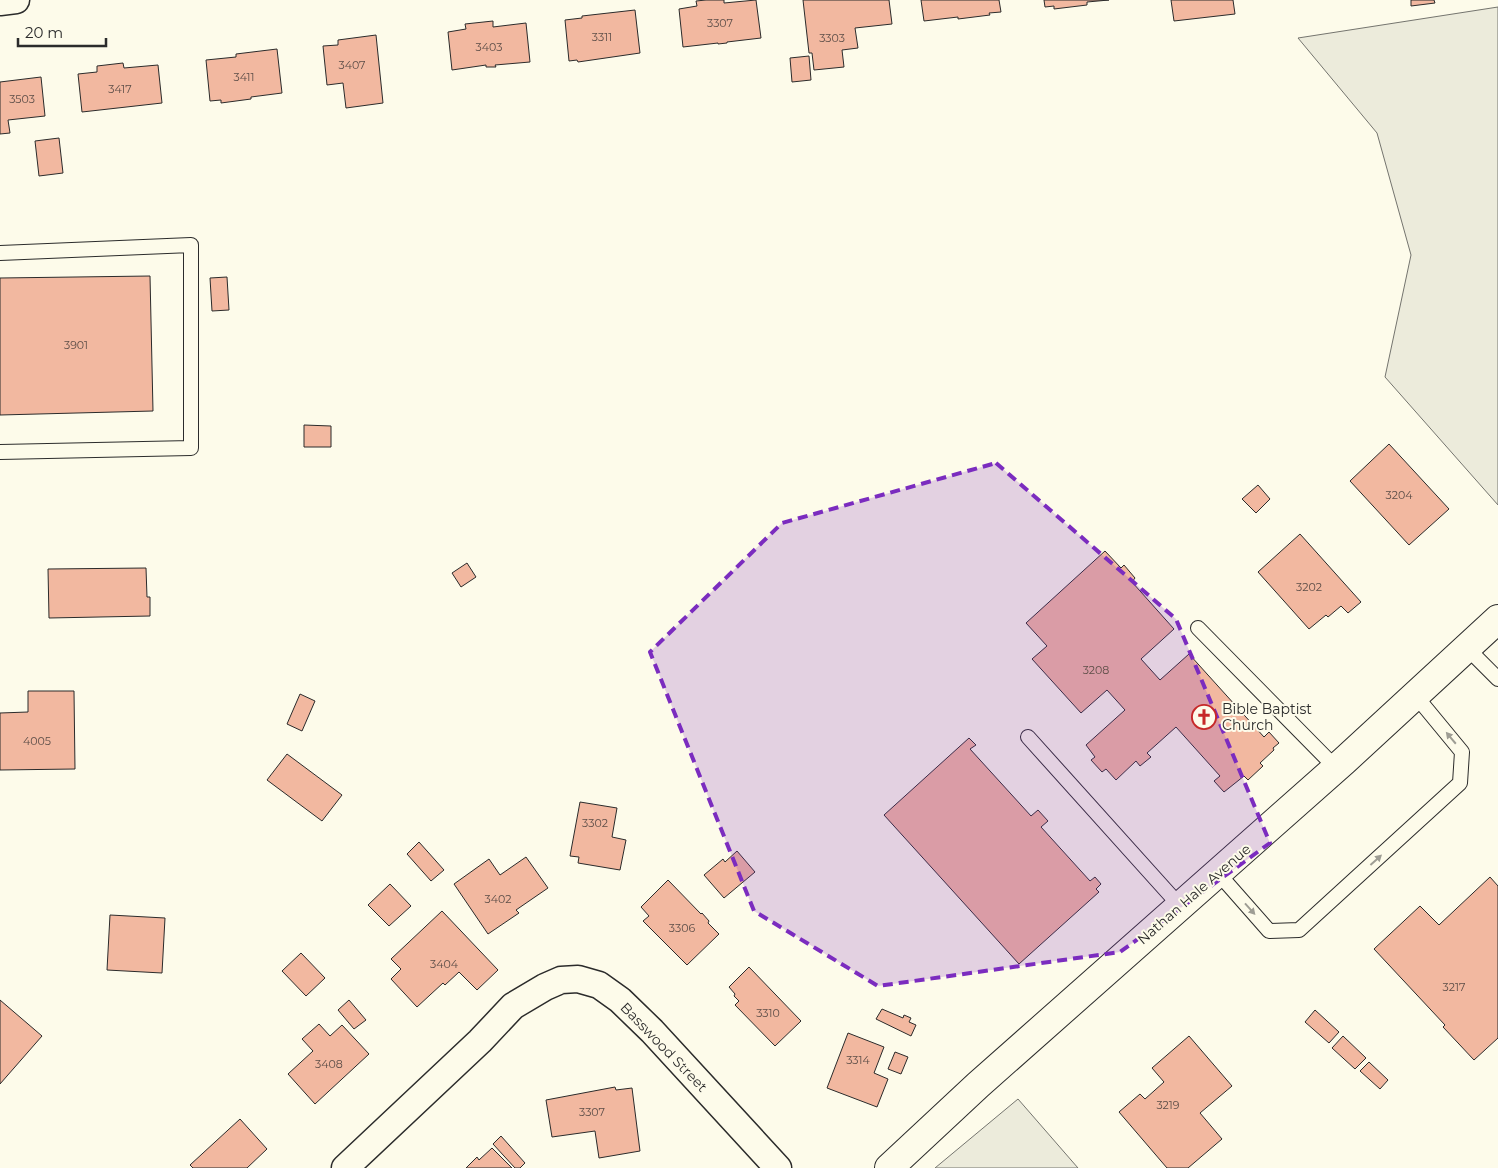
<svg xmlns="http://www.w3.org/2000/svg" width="1498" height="1168" viewBox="0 0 1498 1168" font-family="Montserrat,sans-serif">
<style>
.green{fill:#ecebdb;stroke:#74746e}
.building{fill:#f2b8a0;stroke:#2b2b2b}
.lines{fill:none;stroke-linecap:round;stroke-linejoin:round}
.lane-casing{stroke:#2b2b2b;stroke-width:16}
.street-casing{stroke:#2b2b2b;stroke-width:29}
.secondary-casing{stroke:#2b2b2b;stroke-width:30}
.lane{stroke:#fdfbea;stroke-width:14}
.street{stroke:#fdfbea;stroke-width:26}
.secondary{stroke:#fdfbea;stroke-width:28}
.oneway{fill:#9e9d94}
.marked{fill:#7b2cbf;fill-opacity:0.2;stroke:#7b2cbf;stroke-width:4;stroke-dasharray:10 6;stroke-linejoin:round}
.labels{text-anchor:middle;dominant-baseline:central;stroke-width:4;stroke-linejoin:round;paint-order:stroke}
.number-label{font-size:11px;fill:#5d4e48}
.poi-label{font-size:14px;fill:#2b2b2b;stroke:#fdfbea;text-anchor:start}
.street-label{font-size:14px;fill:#2b2b2b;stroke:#fdfbea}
</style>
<rect width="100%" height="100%" fill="#fdfbea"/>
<path class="green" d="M1498 7V505L1385 377 1411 255 1377 133 1298 38Z
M1018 1099 1078 1168H935Z"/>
<path class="building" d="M706 0H724V3L756 0 761 38 727 42V43L718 44V43L683 47 679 9 697 6 696 1Z
M803 0H889L892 24 855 28 858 48 842 50 844 67 814 70 812 53H809Z
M921 0H999L1001 12 989 13 990 15 958 19V17L924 21Z
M1044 0H1109L1087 2V5L1054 9V6L1045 7Z
M1171 0H1233L1235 14 1174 21Z
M1411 0H1434L1435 3 1411 6Z
M635 10 640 53 578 62 577 60 569 61 565 20 582 18V16Z
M493 21V27L526 23 530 62 495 65 496 67H486V65L452 70 448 32 466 29 465 24Z
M376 35 383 103 346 108 343 83 327 85 323 46 338 45V40Z
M277 49 282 93 251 97V99L221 103V100L210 101 206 60 236 57V54Z
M809 56 811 80 792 82 790 58Z
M123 63 124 68 158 65 162 103 82 112 78 74 97 72V66Z
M41 77 45 116 8 120 10 133 0 134V82Z
M59 138 63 173 39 176 35 141Z
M150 276 153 411 0 415V278Z
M227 277 229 310 212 311 210 278Z
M304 425 331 426V447H304Z
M1389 444 1449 509 1409 545 1350 481Z
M1258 485 1270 499 1256 513 1242 499Z
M1300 534 1361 602 1348 613 1341 606 1328 617 1326 615 1309 629 1258 572Z
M1105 551 1121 568 1124 565 1135 578 1132 582 1174 629 1141 659 1160 680 1189 654 1264 737 1269 732 1279 743 1273 748 1274 750 1260 763 1263 766 1248 780 1244 776 1224 792 1214 781 1220 776 1176 727 1147 753 1151 757 1140 766 1136 761 1116 780 1106 769 1102 772 1091 760 1095 757 1086 745 1125 710 1107 690 1081 713 1032 659 1047 646 1026 623Z
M467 563 476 577 461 587 452 573Z
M146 568 147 597H150V616L49 618 48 569Z
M28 691H74L75 769 0 770V713L28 712Z
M300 694 315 701 302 731 287 724Z
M969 738 976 745 970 749 1031 816 1038 810 1048 821 1041 827 1090 881 1095 877 1101 884 1096 889 1099 892 1019 964 884 815Z
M287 754 342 795 322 821 267 780Z
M580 802 617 808 612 837 626 840 620 870 578 863 579 857 570 856Z
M419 842 444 870 431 881 407 854Z
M737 851 755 872 724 898 704 875 723 859 725 862Z
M526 857 548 888 516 910 519 913 488 934 454 884 489 859 500 875Z
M1490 877 1498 886V1038L1474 1060 1443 1027 1445 1025 1374 949 1420 906 1439 925Z
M668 880 701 914 702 913 709 921 708 923 719 934 687 965 643 921 649 916 641 907Z
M390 884 411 906 389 926 368 905Z
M442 911 498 970 477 990 459 972 445 985 443 983 417 1007 391 979 401 969 391 959Z
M110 915 165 918 162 973 107 970Z
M301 953 325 978 306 996 282 971Z
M749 967 801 1021 775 1046 735 1005 739 1001 734 996 735 994 729 987Z
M0 1000 42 1036 0 1084Z
M349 1000 366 1020 354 1029 338 1010Z
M882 1009 903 1018 904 1015 911 1018 909 1022 916 1025 911 1036 876 1019Z
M1315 1010 1339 1032 1329 1043 1305 1022Z
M319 1024 330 1036 342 1025 369 1054 315 1104 288 1074 313 1051 302 1039Z
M848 1033 884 1047 874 1073 888 1079 877 1107 827 1088Z
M1189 1036 1232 1086 1200 1113 1222 1139 1188 1168H1167L1119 1112 1140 1094 1145 1099 1164 1082 1152 1068Z
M1343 1036 1366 1058 1355 1069 1332 1048Z
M895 1052 908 1057 901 1074 888 1069Z
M1369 1062 1388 1080 1380 1089 1360 1071Z
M615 1087 616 1090 632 1088 640 1151 599 1158 595 1131 552 1137 546 1100Z
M240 1119 267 1149 247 1168H193L190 1165Z
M501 1136 525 1163 520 1168H515L493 1144Z
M492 1148 512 1168H466L477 1157 479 1160Z"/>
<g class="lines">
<defs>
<path id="lane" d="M0 253 191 245V448L0 452
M1198 628 1336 768
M1467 648 1498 679
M1028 737 1180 906
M1218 873 1269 931 1299 930 1460 783 1462 752 1415 695"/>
<path id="street" d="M0 2 16 0
M345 1168 480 1041 513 1006 545 987 561 980 578 979 599 985 620 1000 652 1031 778 1168"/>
<path id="secondary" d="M889 1168 978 1085 1344 761 1498 619"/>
</defs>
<use href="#lane" class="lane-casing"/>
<use href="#street" class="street-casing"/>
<use href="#secondary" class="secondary-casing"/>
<use href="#lane" class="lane"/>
<use href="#street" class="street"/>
<use href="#secondary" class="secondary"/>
</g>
<defs><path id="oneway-solid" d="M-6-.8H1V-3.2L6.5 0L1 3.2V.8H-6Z" transform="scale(1.25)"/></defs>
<g class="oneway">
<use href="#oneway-solid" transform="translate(1451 738) rotate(-130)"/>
<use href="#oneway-solid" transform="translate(1376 860) rotate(-42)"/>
<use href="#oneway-solid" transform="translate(1250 909) rotate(48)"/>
</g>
<path class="marked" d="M996 463 1176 619 1270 843 1120 952 878 986 754 911 650 652 782 523Z"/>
<defs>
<symbol id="church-ring" viewBox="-11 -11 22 22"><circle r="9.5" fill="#fdfbea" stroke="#c62828" stroke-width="1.5"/><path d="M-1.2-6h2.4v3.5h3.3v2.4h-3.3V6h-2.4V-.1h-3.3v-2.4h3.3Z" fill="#c62828"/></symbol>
</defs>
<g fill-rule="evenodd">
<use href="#church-ring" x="1190" y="703" width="28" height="28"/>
</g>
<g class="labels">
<g class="number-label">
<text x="720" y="23">3307</text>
<text x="602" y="37">3311</text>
<text x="832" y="38">3303</text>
<text x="489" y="47">3403</text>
<text x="352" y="65">3407</text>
<text x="244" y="77">3411</text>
<text x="120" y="89">3417</text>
<text x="22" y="99">3503</text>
<text x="76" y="345">3901</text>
<text x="1399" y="495">3204</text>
<text x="1309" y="587">3202</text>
<text x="1096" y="670">3208</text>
<text x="37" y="741">4005</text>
<text x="595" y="823">3302</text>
<text x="498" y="899">3402</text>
<text x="682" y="928">3306</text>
<text x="444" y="964">3404</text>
<text x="1454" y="987">3217</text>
<text x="768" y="1013">3310</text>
<text x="858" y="1060">3314</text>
<text x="329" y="1064">3408</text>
<text x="1168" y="1105">3219</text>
<text x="592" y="1112">3307</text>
</g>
<g class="poi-label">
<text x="1222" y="709">Bible Baptist<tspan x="1222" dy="16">Church</tspan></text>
</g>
<g class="street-label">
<text transform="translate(1194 894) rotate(-41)">Nathan Hale Avenue</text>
<text transform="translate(664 1047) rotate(46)">Basswood Street</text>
</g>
</g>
<path d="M18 38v8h88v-8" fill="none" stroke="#2b2b2b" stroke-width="2.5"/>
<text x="25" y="38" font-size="15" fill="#2b2b2b" stroke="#fdfbea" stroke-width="4" paint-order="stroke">20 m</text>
</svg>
